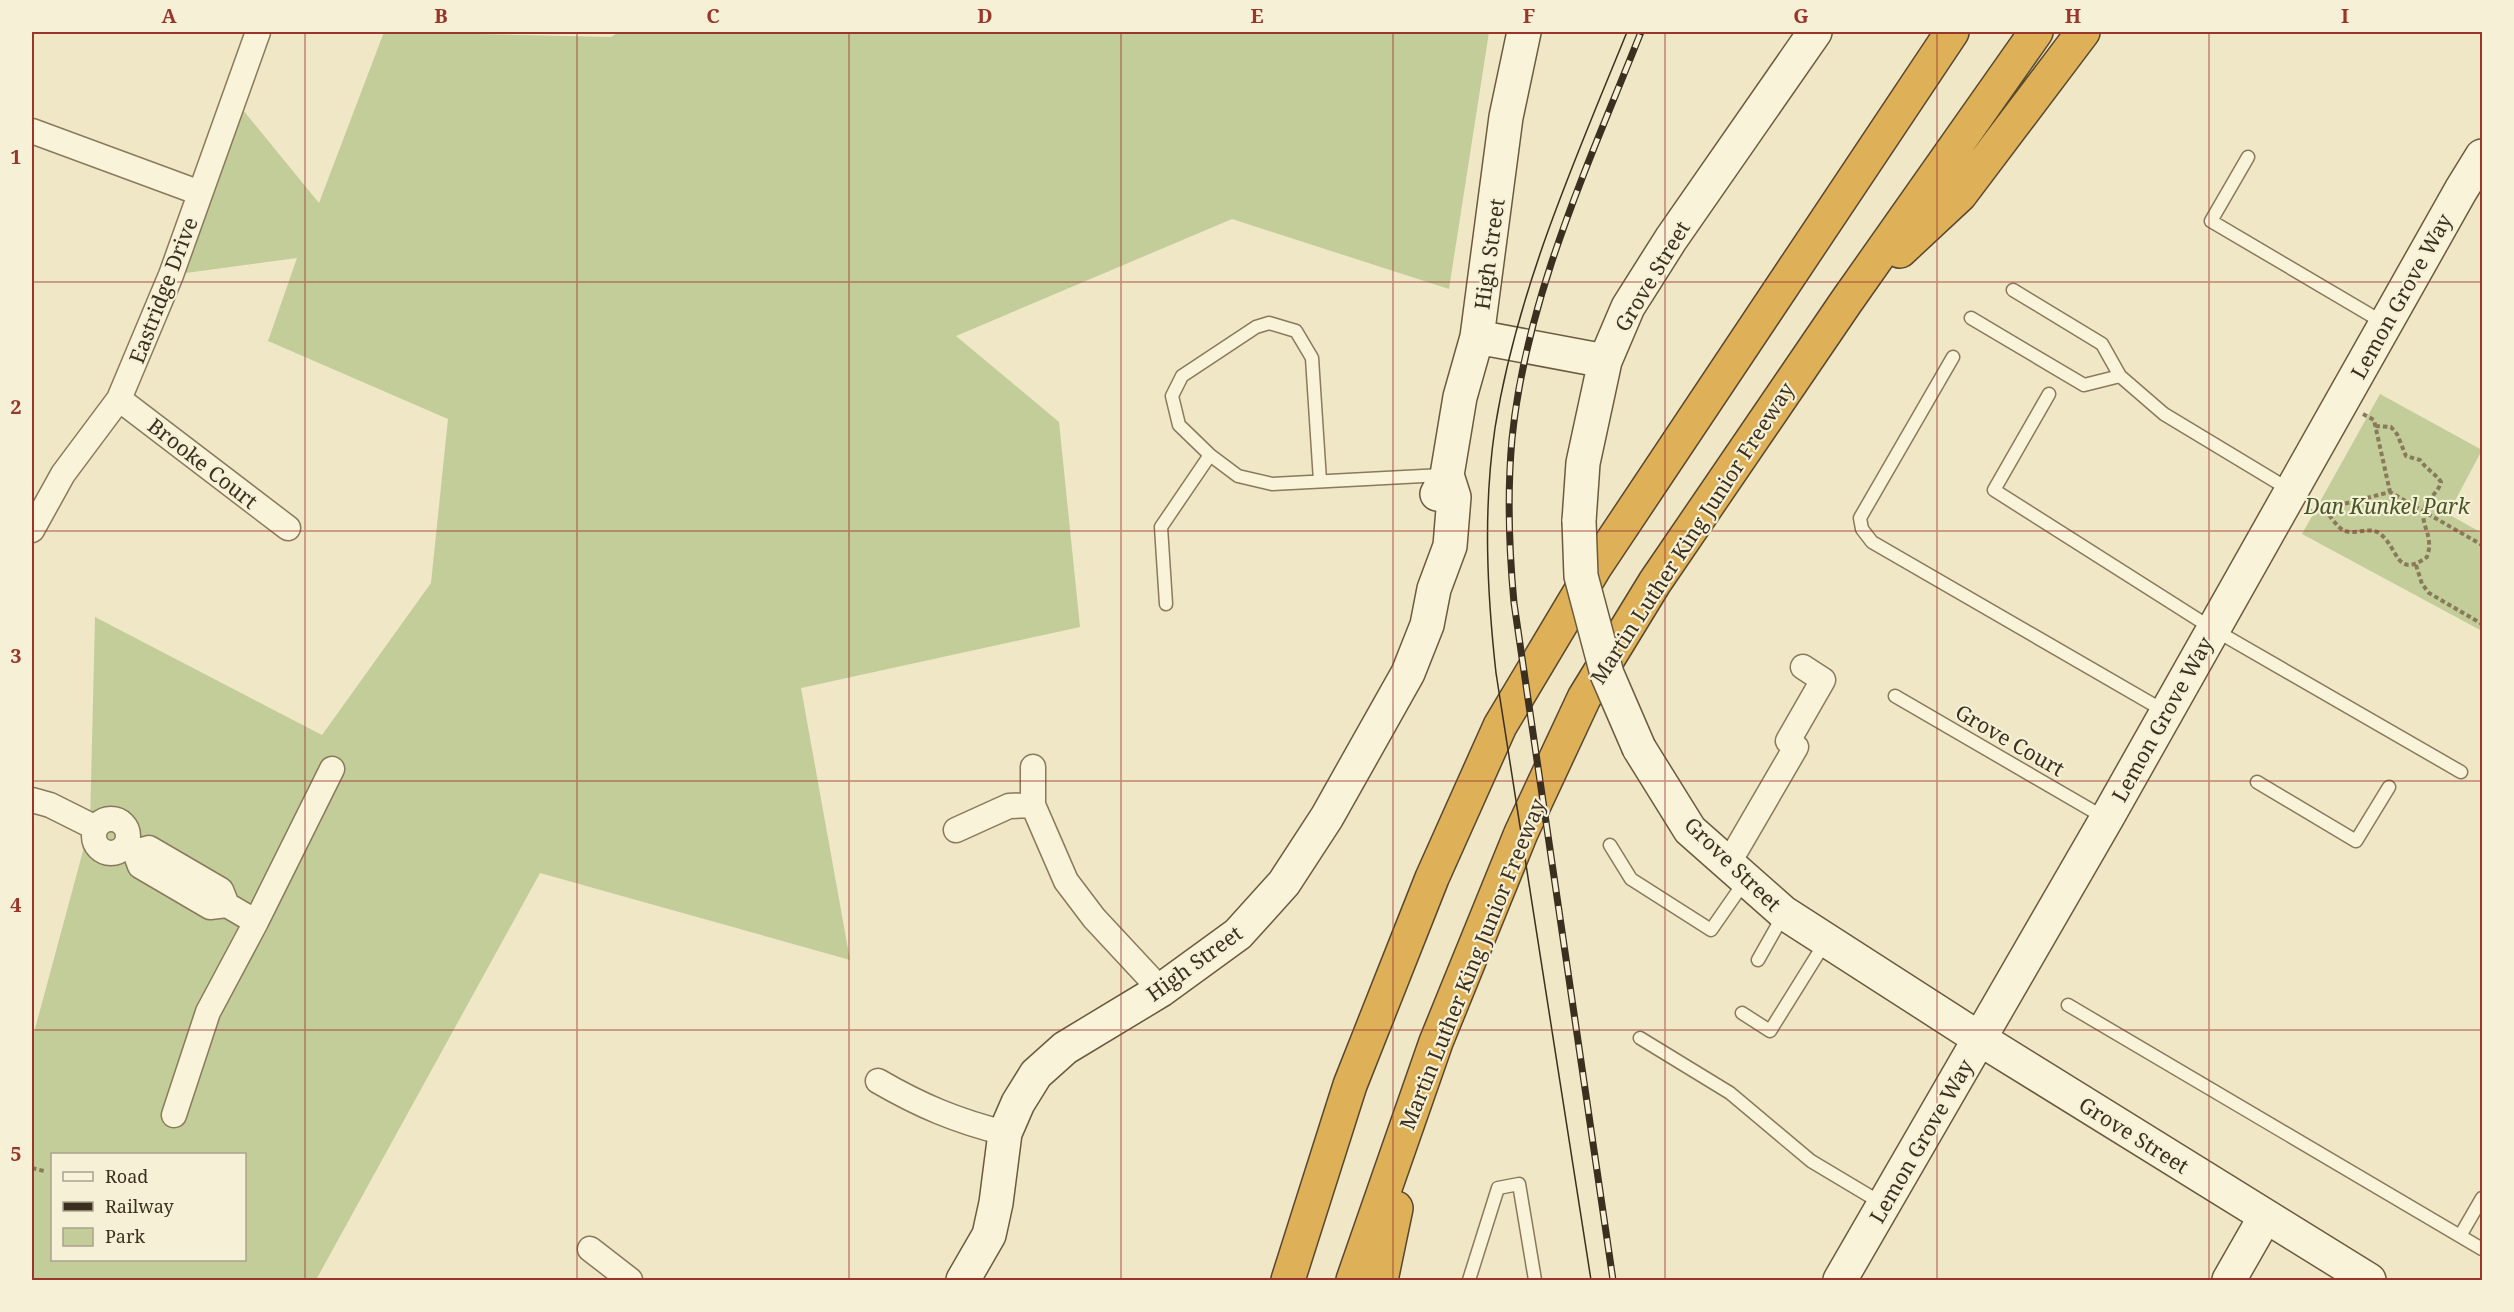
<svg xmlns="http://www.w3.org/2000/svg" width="2514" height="1312" viewBox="0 0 2514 1312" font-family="'Noto Serif',serif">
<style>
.green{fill:#c2cd99;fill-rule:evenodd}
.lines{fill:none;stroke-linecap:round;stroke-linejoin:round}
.lane-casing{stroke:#8a795b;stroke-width:15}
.street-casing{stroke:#8a795b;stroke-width:27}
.secondary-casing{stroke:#6c5a3e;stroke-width:36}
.highway-casing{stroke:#58472f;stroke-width:36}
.path{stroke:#8a795b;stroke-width:4;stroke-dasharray:4.5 3;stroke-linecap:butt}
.lane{stroke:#f9f3da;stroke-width:12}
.street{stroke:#f9f3da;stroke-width:24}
.secondary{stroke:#f9f3da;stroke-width:33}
.highway{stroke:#deb057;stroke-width:33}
.tram{stroke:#3b2f1f;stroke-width:1.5}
.rail-casing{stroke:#3b2f1f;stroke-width:7}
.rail{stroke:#f6f0d6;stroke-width:4.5;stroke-dasharray:14;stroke-linecap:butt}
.secondary-bridge-casing{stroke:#6c5a3e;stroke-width:36;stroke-linecap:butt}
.secondary-bridge{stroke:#f9f3da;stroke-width:33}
.grid{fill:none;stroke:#9a352b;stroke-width:1.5;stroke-opacity:0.55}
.labels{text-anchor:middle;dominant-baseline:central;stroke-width:4.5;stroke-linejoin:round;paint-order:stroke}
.street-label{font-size:21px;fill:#3b2f1f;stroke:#f6f0d6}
.park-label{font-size:21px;font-style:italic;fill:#465726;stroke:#f6f0d6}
.neatline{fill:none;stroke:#9a352b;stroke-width:2}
.grid-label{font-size:20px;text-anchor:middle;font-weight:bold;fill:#9a352b}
</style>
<rect width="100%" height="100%" fill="#efe7c6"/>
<path class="green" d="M384 32 611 37 619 32H1489L1449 289 1232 219 956 336 1059 422 1080 627 801 688 850 960 540 873 316 1280H32V1040L90 825 95 617 322 735 431 583 448 419 268 341 297 258 171 275 234 99 319 203ZM52 1154H244V1260H52Z
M2380 394 2482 450 2448 514 2482 533V631L2302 534Z"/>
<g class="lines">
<defs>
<path id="lane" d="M2248 157 2211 221 2384 323
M2013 290 2102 344 2120 376 2164 414 2290 490
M1971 318 2084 385 2120 376
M1953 357 1860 518 1862 529 1872 542 2166 712
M2049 394 1994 490 2213 629 2461 772
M1320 481 1312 358 1296 331 1269 323 1256 327 1182 376 1172 396 1179 425 1210 455 1238 476 1272 484 1442 475
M1166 604 1161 527 1210 455
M1895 696 2105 818
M2257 782 2356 841 2389 787
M1610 845 1631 879 1711 930 1745 881
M1758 960 1784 914
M2068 1005 2482 1249
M1742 1013 1770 1031 1826 941
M1640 1038 1730 1093 1811 1161 1883 1204
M2460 1236 2482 1198
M1469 1280 1498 1188 1519 1184 1535 1280"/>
<path id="street" d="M32 131 200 193
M119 399 288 528
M32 530 63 474 119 399 171 275 258 32
M1033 767V805L1066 881 1094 918 1161 990
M32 800 50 805 96 828
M94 836a17 17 0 1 1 34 0a17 17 0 1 1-34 0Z
M956 830 1009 806 1033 805
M126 845 135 852 140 866 210 907 227 905 256 922 332 769
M135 852 149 848 221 890 227 905
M1728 864 1796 747 1788 741 1823 680 1803 667
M878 1081C921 1106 957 1121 1005 1133
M174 1115 208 1012 256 922
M590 1249 630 1280"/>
<path id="secondary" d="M1477 337 1605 361
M1437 494 1447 475 1460 397 1477 337 1506 117 1524 32
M1579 521 1583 463 1605 361 1628 307 1671 239 1815 32
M1639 748 1690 830 1784 913 1980 1039 2369 1280
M963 1280 989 1235 996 1203 1005 1133 1018 1103 1036 1074 1065 1048 1161 990 1238 934 1284 883 1327 817 1408 673 1427 625 1434 589 1450 546 1454 497 1447 475
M1840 1280 2107 818 2461 190 2482 156
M2229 1280 2265 1217"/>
<path id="highway" d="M1900 251 1960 195 2083 32
M1288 1280 1350 1085 1432 878 1500 726 1595 567 1952 32
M1353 1280 1436 1042 1521 833 1584 698 1655 582 1846 302 2036 32
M1381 1280 1396 1208"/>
</defs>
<use href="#lane" class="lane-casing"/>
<use href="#street" class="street-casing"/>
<use href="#secondary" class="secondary-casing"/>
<use href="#highway" class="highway-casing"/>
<path class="path" d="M2363 414 2374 420 2390 492
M2325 509C2329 515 2334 522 2339 527 2351 539 2366 525 2379 533 2399 547 2395 580 2427 557 2428 553 2430 548 2429 543 2429 531 2421 523 2424 510 2426 499 2438 494 2441 482 2435 473 2426 469 2420 460L2406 456 2397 434 2391 427 2375 426
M2309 510 2312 512 2390 492 2482 545
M2416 565 2422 584 2429 593 2482 624
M32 1168 44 1171"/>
<use href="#lane" class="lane"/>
<use href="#street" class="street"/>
<use href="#secondary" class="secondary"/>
<use href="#highway" class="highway"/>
<path class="tram" d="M1591 1280 1496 673C1487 592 1483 509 1495 428 1517 290 1575 160 1627 32"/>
<defs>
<path id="rail" d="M1613 1280 1514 603C1509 549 1507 494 1512 439 1526 297 1589 163 1641 32"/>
</defs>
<use href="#rail" class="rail-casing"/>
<use href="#rail" class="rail"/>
<defs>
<path id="secondary-bridge" d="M1579 521 1581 576 1607 674 1639 748"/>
</defs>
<use href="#secondary-bridge" class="secondary-bridge-casing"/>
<use href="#secondary-bridge" class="secondary-bridge"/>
</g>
<path class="grid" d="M305 32V1280M577 32V1280M849 32V1280M1121 32V1280M1393 32V1280M1665 32V1280M1937 32V1280M2209 32V1280M32 282H2482M32 531H2482M32 781H2482M32 1030H2482"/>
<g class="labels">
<g class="street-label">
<text transform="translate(1489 254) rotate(-82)">High Street</text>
<text transform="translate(1652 276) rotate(-59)">Grove Street</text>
<text transform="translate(163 290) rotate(-69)">Eastridge Drive</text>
<text transform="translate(2401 296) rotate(-61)">Lemon Grove Way</text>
<text transform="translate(203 463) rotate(38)">Brooke Court</text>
<text transform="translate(1692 533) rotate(-57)">Martin Luther King Junior Freeway</text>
<text transform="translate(2162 719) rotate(-61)">Lemon Grove Way</text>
<text transform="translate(2010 740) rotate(30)">Grove Court</text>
<text transform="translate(1733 864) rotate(44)">Grove Street</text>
<text transform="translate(1194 963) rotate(-36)">High Street</text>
<text transform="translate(1472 964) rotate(-68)">Martin Luther King Junior Freeway</text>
<text transform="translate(2134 1135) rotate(32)">Grove Street</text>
<text transform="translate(1921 1141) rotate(-60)">Lemon Grove Way</text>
</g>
<g class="park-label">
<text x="2387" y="506">Dan Kunkel Park</text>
</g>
</g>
<rect width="2514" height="1312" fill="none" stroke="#f6f0d6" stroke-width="66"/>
<rect x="51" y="1153" width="195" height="108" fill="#f6f0d6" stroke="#aba38d" stroke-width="1.5"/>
<rect x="63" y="1172" width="30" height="9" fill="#f9f3da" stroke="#aba38d" stroke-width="1.5"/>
<text x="105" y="1183" font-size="18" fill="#3b2f1f">Road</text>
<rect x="63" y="1202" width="30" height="9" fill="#3b2f1f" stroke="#aba38d" stroke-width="1.5"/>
<text x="105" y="1213" font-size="18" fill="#3b2f1f">Railway</text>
<rect x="63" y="1228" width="30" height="18" fill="#c2cd99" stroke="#aba38d" stroke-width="1.5"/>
<text x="105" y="1243" font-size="18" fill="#3b2f1f">Park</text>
<rect x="33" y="33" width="2448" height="1246" class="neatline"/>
<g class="grid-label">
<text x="169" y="23">A</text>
<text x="441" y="23">B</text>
<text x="713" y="23">C</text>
<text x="985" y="23">D</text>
<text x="1257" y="23">E</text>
<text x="1529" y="23">F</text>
<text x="1801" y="23">G</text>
<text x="2073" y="23">H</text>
<text x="2345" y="23">I</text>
<text x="16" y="164">1</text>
<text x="16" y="414">2</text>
<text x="16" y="663">3</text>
<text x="16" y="912">4</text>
<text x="16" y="1161">5</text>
</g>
</svg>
